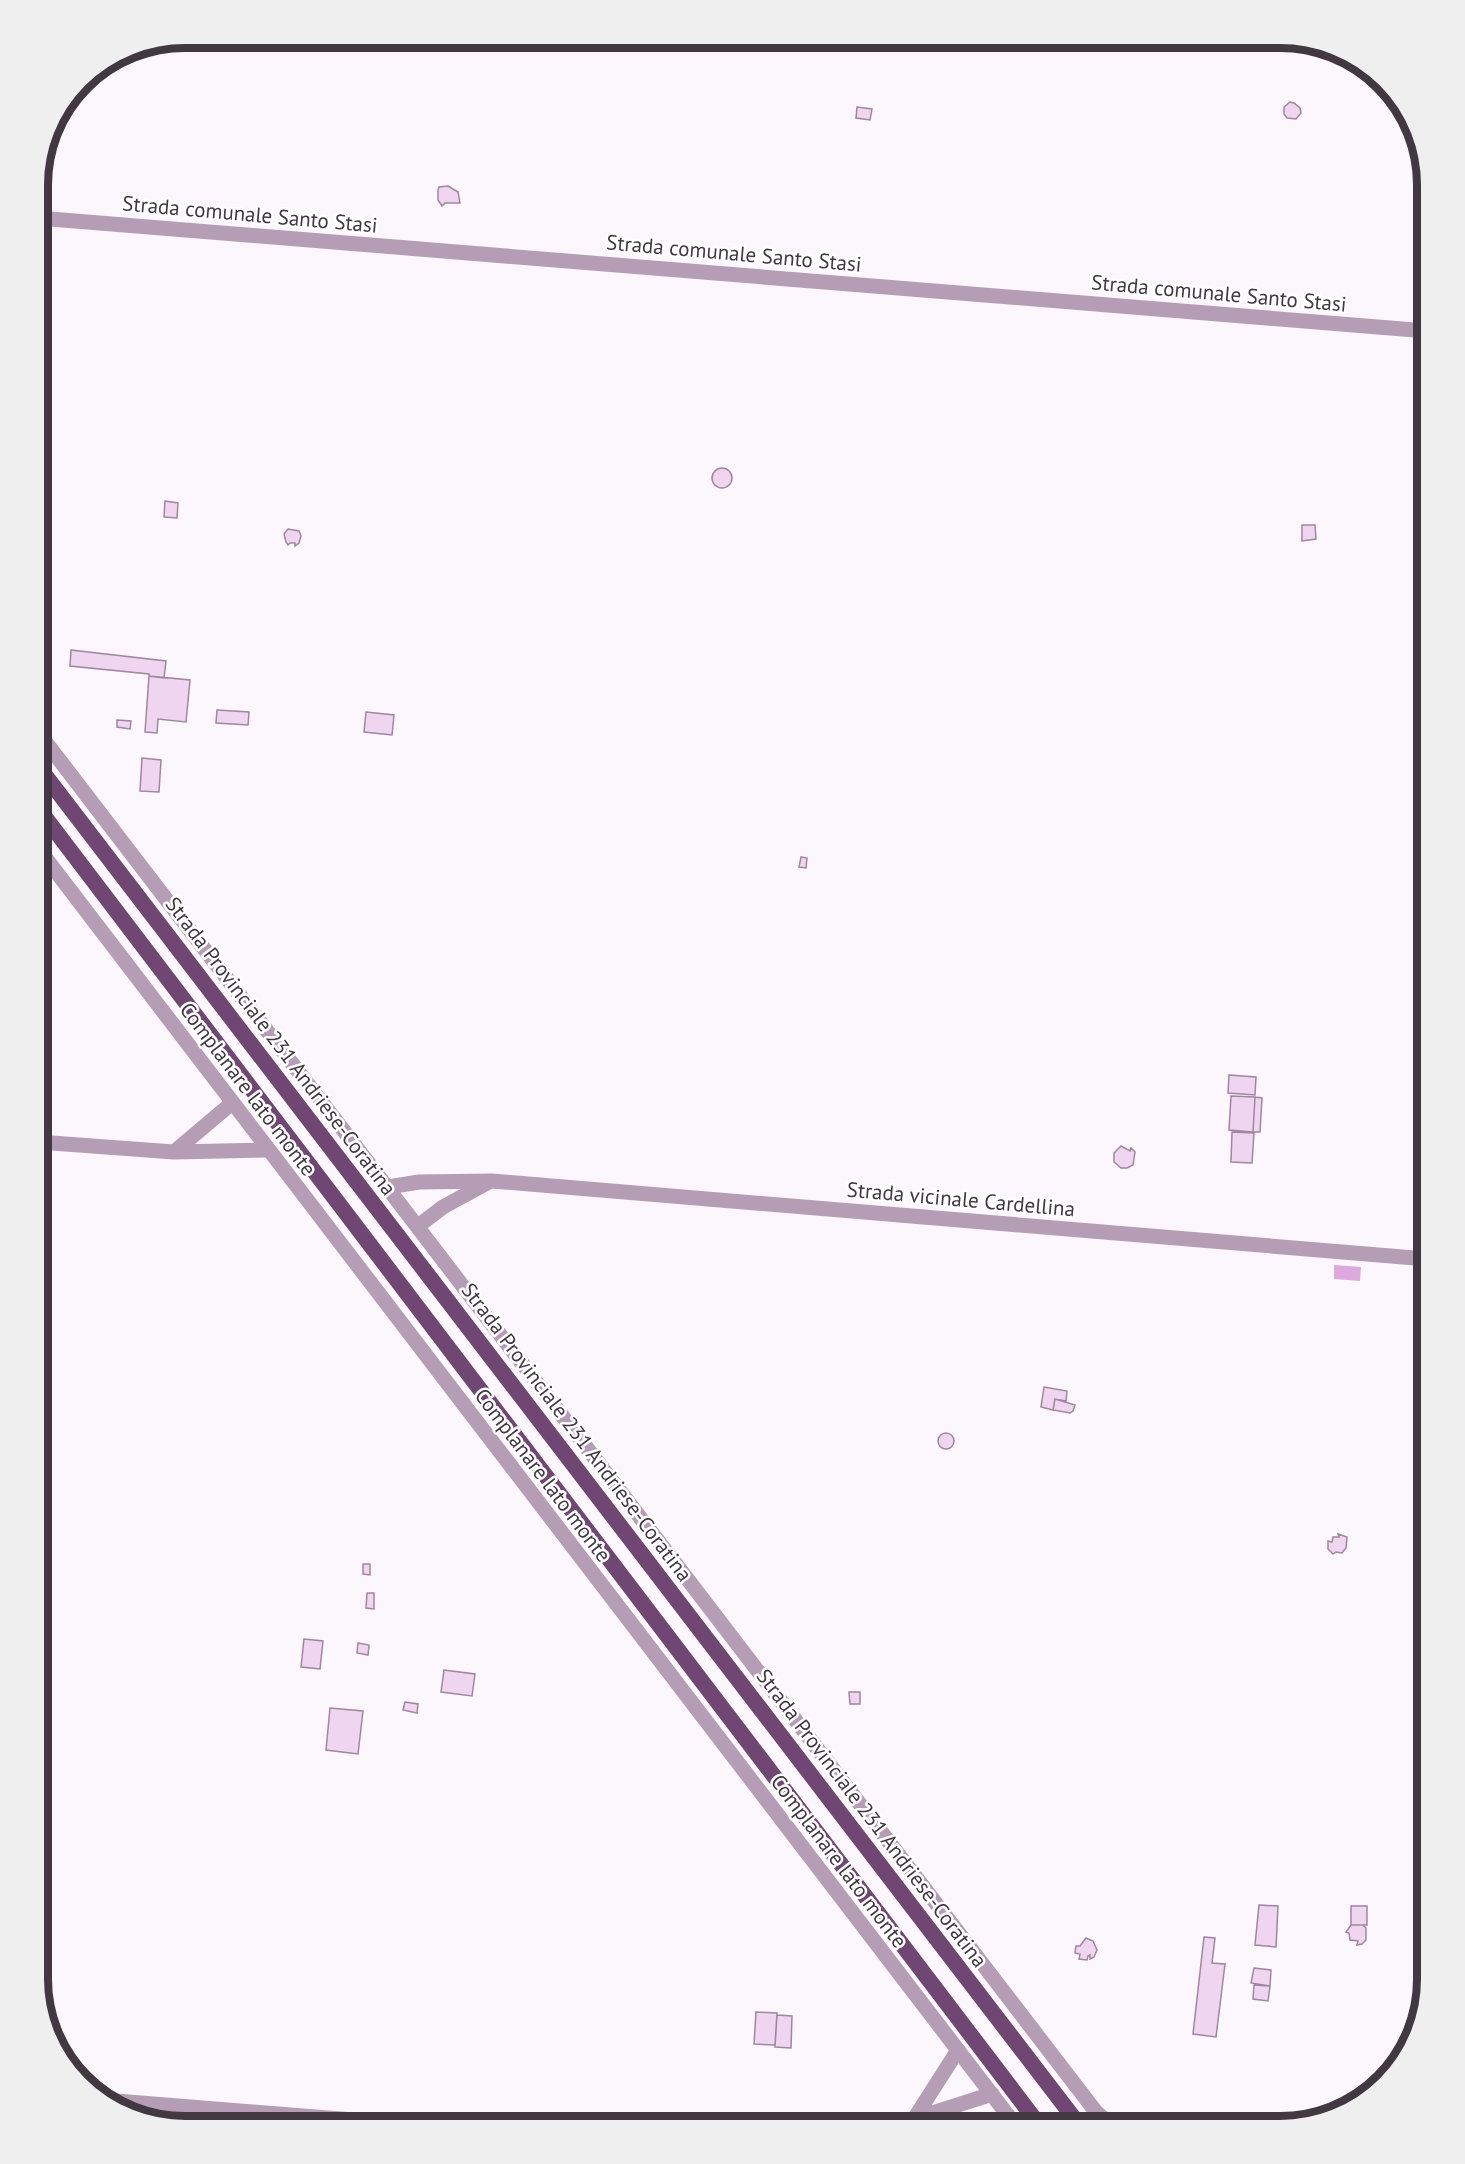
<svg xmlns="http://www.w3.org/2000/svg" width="1465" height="2164" viewBox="0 0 1465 2164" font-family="'PT Sans',sans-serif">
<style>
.water{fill:#dda9de}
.building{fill:#efd5ef;stroke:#9f879f;stroke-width:1.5}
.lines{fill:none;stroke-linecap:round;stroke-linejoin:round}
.minor{stroke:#b59eb5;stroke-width:15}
.tertiary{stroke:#b59eb5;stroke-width:15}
.trunk{stroke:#704672;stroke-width:16}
.labels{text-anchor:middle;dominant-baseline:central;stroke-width:5;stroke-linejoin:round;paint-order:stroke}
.street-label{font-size:21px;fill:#423842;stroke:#fff}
.rim{fill:none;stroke:#423842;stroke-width:8}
</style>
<rect width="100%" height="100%" fill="#fcf7fc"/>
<path class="water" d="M1334 1265 1361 1267 1360 1281 1334 1279Z"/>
<path class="building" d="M1140 38H1156L1151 42 1145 39V42Z
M1290 102 1294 103 1300 108 1301 113 1296 119 1287 118 1284 114V107Z
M857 107 872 109 870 120 856 118Z
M448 186 458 192 460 203H445L442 206 438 200V190L439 187Z
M712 478a10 10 0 1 1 20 0a10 10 0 1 1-20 0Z
M165 501 178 503 177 518 164 517Z
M41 521H47L46 536 39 535Z
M1302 525H1315L1316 539 1302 541Z
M288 529 299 531 301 536 299 543 295 546V543H290L288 545 286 542 284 534Z
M71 650 166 661 164 678 149 676V674L70 666Z
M149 676 190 680 186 722 158 719 157 733 145 732Z
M217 710 249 712 248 725 216 723Z
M366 712 394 715 392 735 364 732Z
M117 720 131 721 130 729 117 727Z
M142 758 161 760 159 792 140 791Z
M801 857 807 858 806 868 799 867Z
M1229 1075 1256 1077 1255 1095 1228 1093Z
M1231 1096 1255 1097 1253 1132 1229 1130Z
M1255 1097 1262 1098 1260 1132H1253Z
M1232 1132 1254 1133 1252 1163 1231 1162Z
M1121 1146 1130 1151 1131 1148 1135 1152 1133 1165 1127 1168H1121L1114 1162V1153Z
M1044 1387 1067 1391 1066 1401 1055 1399 1053 1410 1041 1407Z
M1055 1399 1075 1405 1073 1411 1070 1413 1053 1410Z
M938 1441a8 8 0 1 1 16 0a8 8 0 1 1-16 0Z
M1338 1534 1347 1537 1346 1548 1342 1553 1336 1552 1333 1554 1328 1549V1541L1332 1542 1333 1537H1339Z
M363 1564H370V1575L363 1574Z
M367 1593H374V1609L366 1608Z
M304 1639 323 1641 320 1669 301 1667Z
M358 1643 369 1645 368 1655 357 1653Z
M444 1670 475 1674 472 1696 441 1692Z
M849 1692H860V1704H850Z
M405 1702 418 1704 417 1713 403 1710Z
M330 1708 363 1711 358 1754 326 1750Z
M1259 1905 1278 1906 1276 1947 1255 1945Z
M1351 1906H1367V1925H1351Z
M1351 1925H1363L1366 1928V1940L1362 1944 1357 1945 1358 1941 1350 1940 1349 1933 1346 1932Z
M1204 1937 1215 1938 1212 1963 1225 1964 1216 2037 1193 2034Z
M1086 1938 1093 1941 1097 1950 1094 1957 1090 1959V1955L1088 1956 1087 1960 1079 1959 1080 1954 1075 1953 1076 1946H1080Z
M1254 1968 1271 1970 1270 1986 1251 1983Z
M1254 1985 1270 1986 1268 2001 1253 1999Z
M756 2012 777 2013 775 2045 754 2044Z
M777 2015 792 2016 791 2048 775 2047Z"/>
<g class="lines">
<path class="minor" d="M38 218 1427 331
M38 1142 174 1152 268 1150
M174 1152 232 1103
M388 1187 419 1182 492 1181 1427 1259
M418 1226 443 1207 489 1182
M104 2100 428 2126
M914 2119 958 2050
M902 2126 914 2119 992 2094"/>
<path class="tertiary" d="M38 732 1096 2112 1112 2126
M38 848 1016 2126"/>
<path class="trunk" d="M38 766 1080 2126
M38 808 1040 2126"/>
</g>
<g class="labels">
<g class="street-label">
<text transform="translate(250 214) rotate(5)">Strada comunale Santo Stasi</text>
<text transform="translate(734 253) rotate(5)">Strada comunale Santo Stasi</text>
<text transform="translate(1219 293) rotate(5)">Strada comunale Santo Stasi</text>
<text transform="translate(281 1046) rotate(53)">Strada Provinciale 231 Andriese-Coratina</text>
<text transform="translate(248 1089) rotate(53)">Complanare lato monte</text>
<text transform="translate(961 1199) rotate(5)">Strada vicinale Cardellina</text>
<text transform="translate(577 1432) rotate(53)">Strada Provinciale 231 Andriese-Coratina</text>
<text transform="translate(543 1475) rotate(53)">Complanare lato monte</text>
<text transform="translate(872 1818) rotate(53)">Strada Provinciale 231 Andriese-Coratina</text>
<text transform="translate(839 1861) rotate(53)">Complanare lato monte</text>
</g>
</g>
<path d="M0 0H1465V2164H0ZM185 48H1280A137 137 0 0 1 1417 185V1979A137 137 0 0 1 1280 2116H185A137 137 0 0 1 48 1979V185A137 137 0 0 1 185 48Z" fill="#f0eff0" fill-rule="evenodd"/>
<path class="rim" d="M185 48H1280A137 137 0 0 1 1417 185V1979A137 137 0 0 1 1280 2116H185A137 137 0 0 1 48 1979V185A137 137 0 0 1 185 48Z"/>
</svg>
